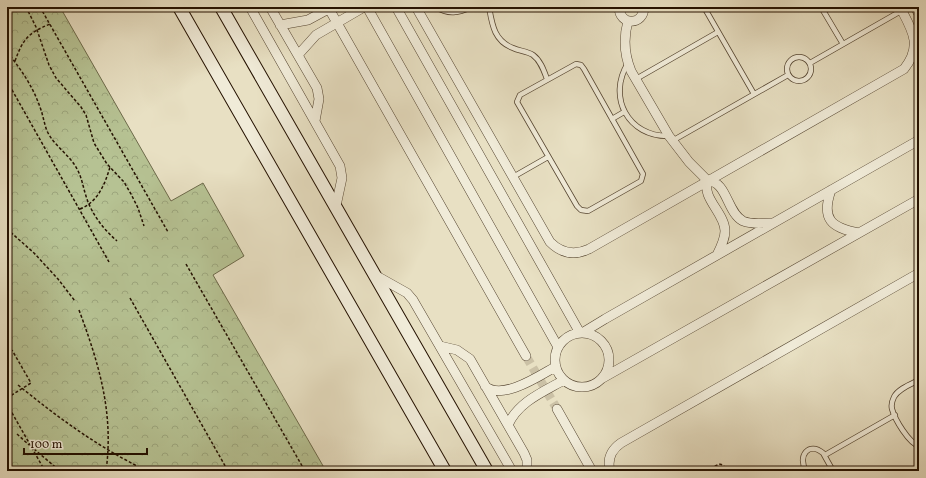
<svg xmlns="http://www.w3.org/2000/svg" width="926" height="478" viewBox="0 0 926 478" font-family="Vollkorn,serif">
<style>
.park{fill:url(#park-crowns);stroke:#6d6a4a}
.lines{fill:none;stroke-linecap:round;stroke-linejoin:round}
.minor-tunnel{stroke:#cbc1a6;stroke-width:9;stroke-dasharray:9 4.5;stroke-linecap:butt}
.service-casing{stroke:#554531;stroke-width:6}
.minor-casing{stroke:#554531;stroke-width:10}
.secondary-casing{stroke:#241100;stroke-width:14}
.path{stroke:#241100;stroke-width:1.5;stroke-dasharray:3 2;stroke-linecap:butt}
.service{stroke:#f0ebd8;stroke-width:4.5}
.minor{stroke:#f0ebd8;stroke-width:9}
.secondary{stroke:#f0ebd8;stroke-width:12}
</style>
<defs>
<pattern id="park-crowns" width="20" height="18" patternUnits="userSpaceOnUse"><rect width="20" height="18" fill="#b6c293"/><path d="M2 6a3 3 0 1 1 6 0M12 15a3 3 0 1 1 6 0" fill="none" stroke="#9ca67d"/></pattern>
</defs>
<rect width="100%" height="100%" fill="#e8e0c3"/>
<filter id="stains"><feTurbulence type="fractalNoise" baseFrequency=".005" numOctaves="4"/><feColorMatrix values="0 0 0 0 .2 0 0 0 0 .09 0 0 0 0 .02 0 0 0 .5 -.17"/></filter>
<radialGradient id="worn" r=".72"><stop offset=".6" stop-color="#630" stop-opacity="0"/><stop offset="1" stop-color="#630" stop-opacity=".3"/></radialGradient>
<path class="park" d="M7 7H60L171 201 203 183 244 256 213 275 326 471H7Z"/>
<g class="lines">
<path class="minor-tunnel" d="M526 356 557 409"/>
<defs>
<path id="service" d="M436 7C448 15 459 13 471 7
M489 7C492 24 494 41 513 48 519 51 527 51 533 55 541 61 544 71 547 79
M704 7 754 94
M821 7 843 44
M787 69a12 12 0 1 1 24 0a12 12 0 1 1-24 0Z
M628 63C607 97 628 137 669 136
M810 63 901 11
M576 64 581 65 584 69 643 174 641 181 588 211 581 210 577 206 517 102 520 95Z
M636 79 718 32
M612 119 624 112
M672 141 788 75
M513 177 548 157
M919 380C911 384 898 389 894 397 892 401 891 405 892 409 895 420 909 443 919 446
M825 455 895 415
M806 471C797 456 809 441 823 453L833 471"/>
<path id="minor" d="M250 7 340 166 342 178 336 206
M270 7 317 88 319 99 315 121
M328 7 526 356
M367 7 558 347
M396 7 580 333
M416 7 550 242C561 253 574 256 589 249L904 69C923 45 912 30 900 7
M619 7C619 26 644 26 644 7
M915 7 919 14
M628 21C623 39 624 54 631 71L669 136 689 162 708 181C727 181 727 213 743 221 752 225 762 223 771 223
M280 25 308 20 332 7
M298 55 316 35 364 7
M708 181C701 198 725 213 725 231 725 239 721 247 717 255
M831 190C821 219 831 228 859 233
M375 275 407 293 413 300 512 471
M582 333 605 319 919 140
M555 360a27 27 0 1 1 54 0a27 27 0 1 1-54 0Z
M440 346 457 350 470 359 524 453 527 460V471
M601 379 919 199
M485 386C502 401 539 376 555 367
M557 409 592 471
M508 425C518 402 543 392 564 380
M610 471C607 459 611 450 621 443L919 273"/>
<path id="secondary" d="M179 7 445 471
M221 7 487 471"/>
</defs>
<use href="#service" class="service-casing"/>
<use href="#minor" class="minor-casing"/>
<use href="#secondary" class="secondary-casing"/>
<path class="path" d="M26 7 36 27 49 65 56 78 81 107 86 115 94 143 107 164 124 182 131 194 138 208 144 226
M40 7 168 232
M7 52C21 69 33 87 40 107 43 115 44 123 47 131 54 146 70 155 77 169 82 178 83 187 86 196 91 213 103 229 117 241
M15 61C23 39 28 33 50 24
M7 81 109 262
M80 209C98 202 105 184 110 167
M7 229 34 253 58 279 75 301
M186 264 305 471
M130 298 228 471
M79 310C99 364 114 413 106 471
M7 339V340
M18 385C60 419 98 447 147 471
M7 398 31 383 12 350
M7 404 45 471
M17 434 29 445
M34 449 60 471
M7 459 14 471
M7 467 8 471
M706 471 719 464 723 465 727 471"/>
<use href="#service" class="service"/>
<use href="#minor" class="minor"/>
<use href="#secondary" class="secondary"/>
</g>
<rect width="926" height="478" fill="none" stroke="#e8e0c3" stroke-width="24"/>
<rect x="8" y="8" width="910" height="462" fill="none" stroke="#241100" stroke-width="2"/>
<rect x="12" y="12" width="902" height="454" fill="none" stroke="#241100"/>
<path d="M24 448v6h123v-6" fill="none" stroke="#241100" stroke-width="2"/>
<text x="30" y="448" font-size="12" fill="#241100" stroke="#f0ebd8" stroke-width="3" paint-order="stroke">100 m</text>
<rect width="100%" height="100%" filter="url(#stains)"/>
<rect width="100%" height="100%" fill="url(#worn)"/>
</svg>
